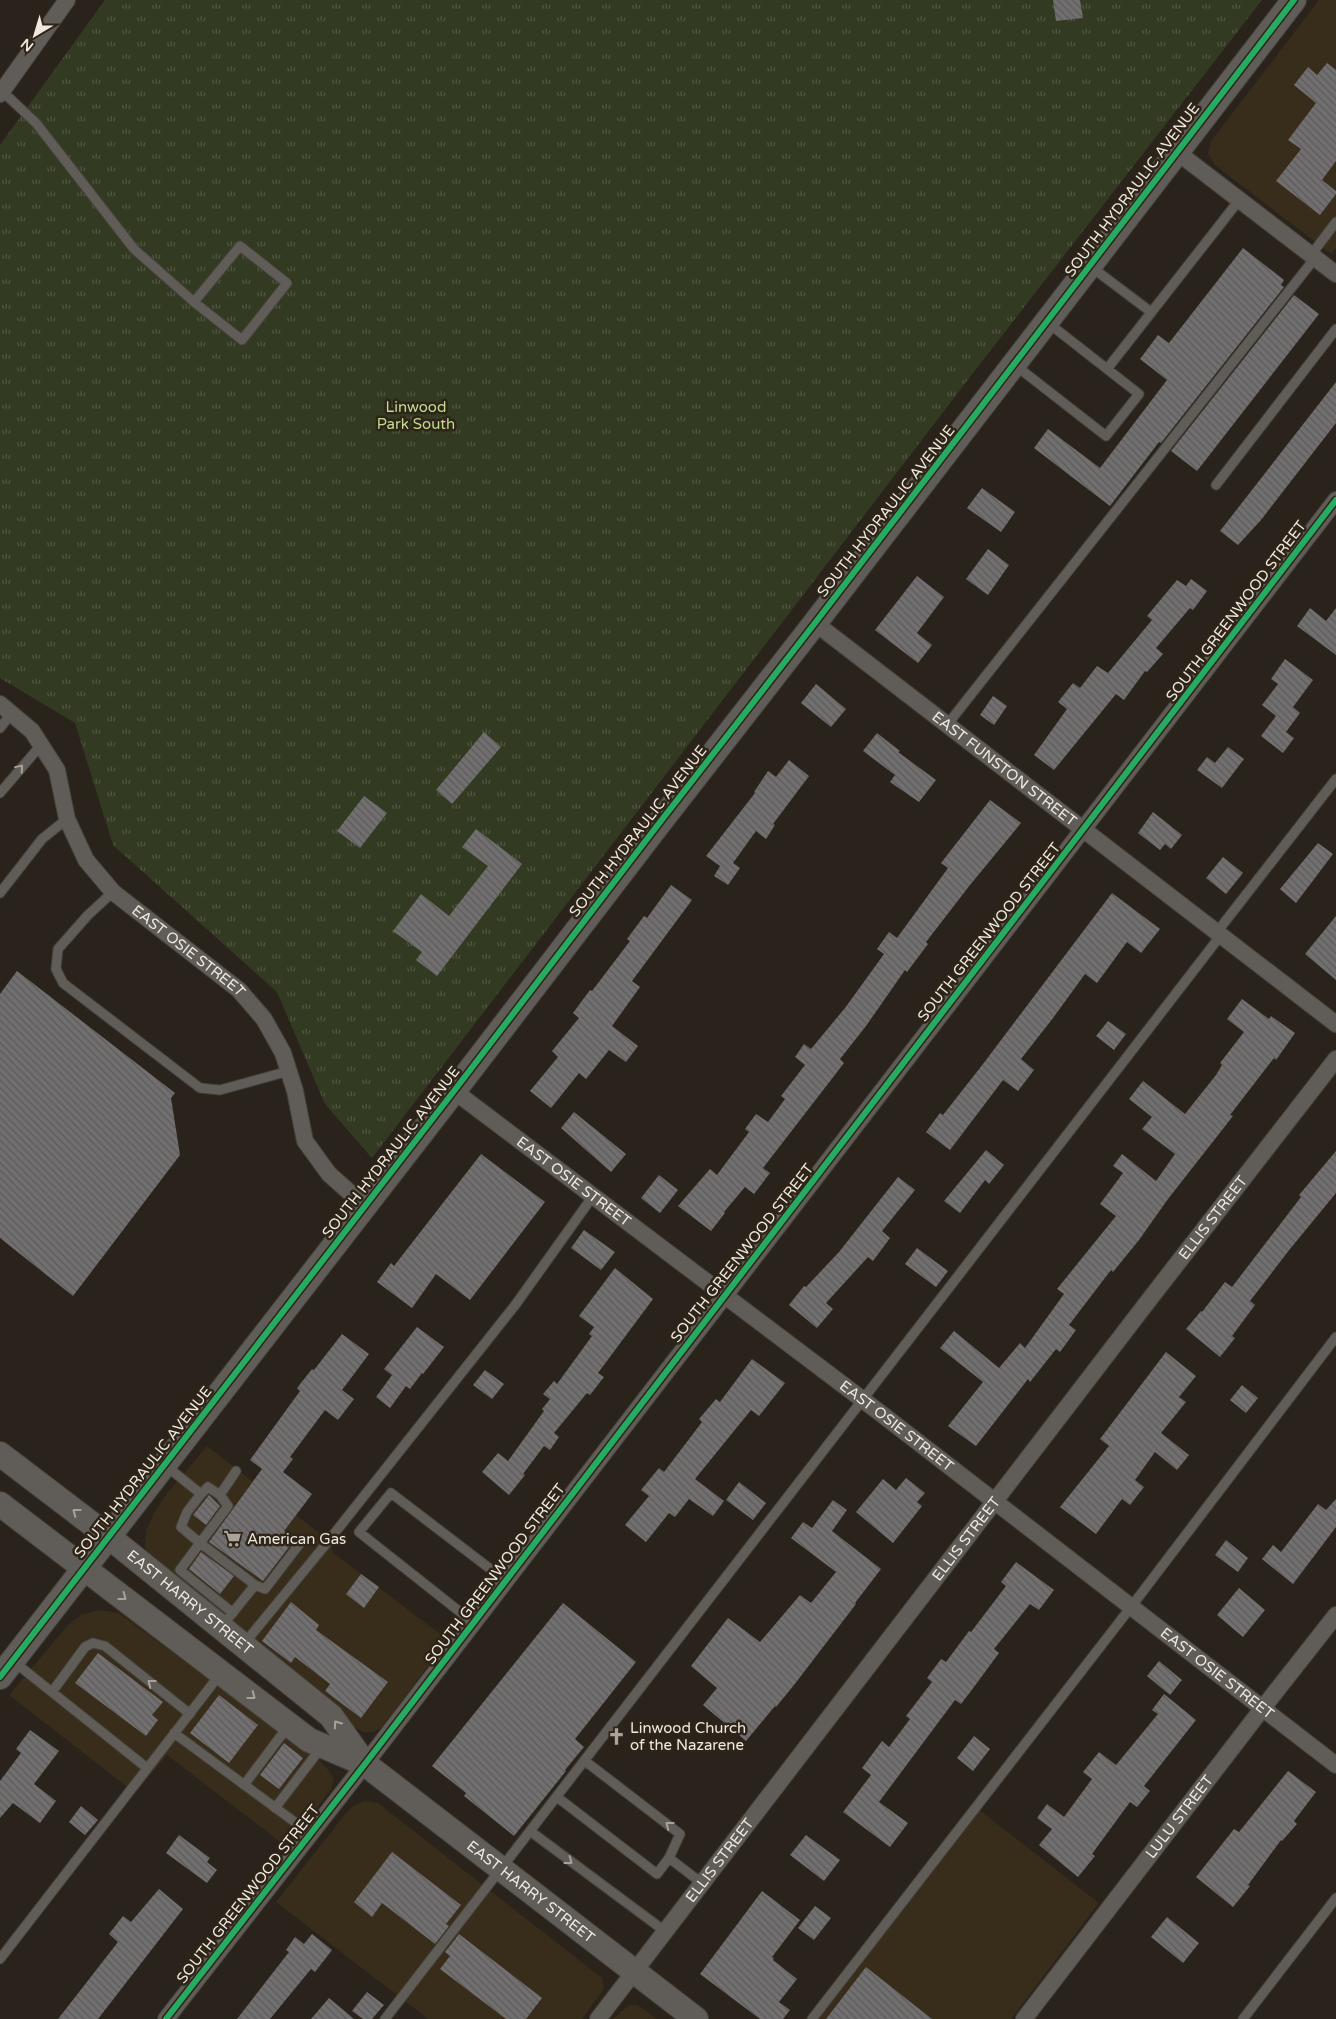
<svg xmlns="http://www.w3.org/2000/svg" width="1336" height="2019" viewBox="0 0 1336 2019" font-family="'Varela Round',sans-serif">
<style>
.built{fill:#382c1a}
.park{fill:url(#park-tufts)}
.building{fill:url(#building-back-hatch)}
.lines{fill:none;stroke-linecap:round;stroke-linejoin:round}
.lane-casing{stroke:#45413b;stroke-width:11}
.street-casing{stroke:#45413b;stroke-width:18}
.secondary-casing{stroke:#45413b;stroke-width:26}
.lane{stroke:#605c57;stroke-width:9}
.street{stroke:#605c57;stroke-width:16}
.secondary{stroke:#605c57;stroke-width:24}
.cycleway-casing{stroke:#2e2417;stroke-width:9}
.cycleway{stroke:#26ab63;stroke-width:6}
.oneway{stroke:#a8a29c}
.labels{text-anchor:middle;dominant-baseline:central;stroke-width:5;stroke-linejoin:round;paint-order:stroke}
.street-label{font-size:15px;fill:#efe9e0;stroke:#2e2417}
.park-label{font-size:15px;fill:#bfdc8f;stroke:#2e2417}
.poi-label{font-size:15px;fill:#efe9e0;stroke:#2e2417;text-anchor:start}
</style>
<defs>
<pattern id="park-tufts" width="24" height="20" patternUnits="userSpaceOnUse" patternTransform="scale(1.25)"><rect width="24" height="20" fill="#333a22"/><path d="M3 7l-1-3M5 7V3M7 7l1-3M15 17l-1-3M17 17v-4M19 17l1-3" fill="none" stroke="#515642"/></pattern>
<pattern id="building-back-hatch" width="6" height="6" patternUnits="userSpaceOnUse" patternTransform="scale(1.25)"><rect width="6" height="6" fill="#726f70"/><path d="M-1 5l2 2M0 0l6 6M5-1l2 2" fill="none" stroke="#5d5a5a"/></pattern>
</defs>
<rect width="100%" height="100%" fill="#29231c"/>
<path class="built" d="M1319 0H1336V248L1331 254 1216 166 1208 154 1211 141Z
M207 1446 331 1542 332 1552 448 1640 382 1727 373 1732H364L354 1727 157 1565 145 1548 146 1530 154 1513 165 1496Z
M99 1610 119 1613 319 1760 330 1772 334 1780 331 1789 288 1848 167 1755 135 1793 9 1695 68 1625 81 1615Z
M365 1801 378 1803 602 1978 604 1987 600 1995 582 2019H428L276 1902 346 1813 355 1805Z
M973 1805 1099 1903 1011 2019H805Z
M629 2005H638L657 2019H613Z"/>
<path class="park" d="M105 0H1262L970 377 372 1158 325 1104 277 992 113 845 75 723 0 678V145Z"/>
<path class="building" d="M1053 0H1080L1083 18 1056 21Z
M1327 63 1336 70V161L1322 180 1336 191V194L1320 215 1276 181 1301 149 1288 140 1316 103 1294 85 1308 67 1317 75Z
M1243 248 1284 280 1281 285 1284 287 1161 443 1159 442 1110 506 1034 448 1048 429 1100 468 1167 380 1140 359 1158 335 1169 343Z
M1294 295 1319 314 1197 471 1171 451Z
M1336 382V423L1261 520 1238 545 1220 531Z
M982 488 1015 512 1001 532 967 508Z
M988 549 1009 565 988 595 966 579Z
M917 576 944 597 917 633 932 645 918 663 875 630Z
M1191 579 1207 591 1193 610 1190 608 1156 648 1163 654 1147 672 1145 671 1124 700 1116 694 1054 770 1034 755 1067 709 1058 702 1073 683 1080 688 1097 666 1108 673 1152 620 1147 616 1177 580 1186 586Z
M1310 608 1326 621 1336 608V655L1297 626Z
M1285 659 1313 680 1293 707 1300 713 1286 732 1294 738 1283 753 1261 736 1276 716 1262 705 1278 684 1271 679Z
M816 684 846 709 831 727 801 703Z
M993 696 1007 706 994 725 980 715Z
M484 732 501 747 452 804 436 790Z
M877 733 900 751 898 752 936 780 919 802 890 782 895 775 863 751Z
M1228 747 1244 759 1222 788 1197 770 1207 757 1215 763Z
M789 760 809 776 773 824 775 825 766 839 756 831 733 863 740 868 728 885 714 876 720 866 706 856 755 793 754 792 768 771 776 777Z
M364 796 387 813 360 848 337 831Z
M990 800 1021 823 970 885 926 942 928 944 907 972 905 970 866 1026 840 1059 844 1063 763 1168 770 1173 754 1194 745 1187 724 1212 725 1213 711 1231 678 1206 710 1169 717 1175 749 1132 745 1129 756 1114 768 1122 785 1099 781 1096 805 1065 795 1057 804 1044 811 1049 845 1008 884 954 877 949 889 932 897 938 948 868 941 863Z
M1153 812 1182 835 1171 849 1165 844 1160 850 1138 833Z
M476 829 522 864 437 976 416 960 422 952 393 931 421 894 449 916 488 866 462 847Z
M1318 843 1333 854 1296 903 1280 889Z
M1223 857 1243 873 1226 894 1206 878Z
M671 885 692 900 632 981 640 987 612 1026 638 1046 626 1062 609 1050 586 1079 579 1073 551 1108 530 1091 558 1057 552 1051 579 1018 573 1013 590 990 592 991 630 941 627 939 644 916 647 918Z
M1112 893 1160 929 1141 953 1127 942 1097 983 1085 974 1053 1018 1021 1059 1034 1070 1018 1091 1003 1080 950 1150 926 1132 940 1113 943 1115 983 1064Z
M1336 916V980L1305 954Z
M17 971 175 1093 171 1098 180 1155 73 1296 0 1238V994Z
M1242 999 1269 1019 1271 1016 1295 1033 1276 1060 1274 1058 1230 1115 1233 1116 1168 1199 1139 1240 1113 1272 1111 1270 1069 1325 1076 1330 1060 1352 1056 1349 1030 1382 1028 1379 976 1446 948 1426 983 1382 940 1348 954 1331 999 1368 1020 1343 1025 1348 1064 1294 1057 1289 1116 1216 1100 1204 1123 1173 1113 1166 1122 1154 1156 1181 1175 1154 1142 1129 1152 1117 1129 1099 1143 1081 1185 1114 1216 1075 1222 1065 1220 1063 1244 1032 1227 1019Z
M1108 1021 1126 1034 1114 1050 1096 1036Z
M574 1112 626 1154 611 1172 561 1128Z
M986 1150 1004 1165 989 1184 985 1180 960 1213 944 1201Z
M1336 1151V1193L1290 1249 1250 1301 1255 1305 1232 1336 1235 1338 1220 1357 1186 1329 1201 1311 1202 1312 1225 1282 1232 1287 1301 1197 1299 1195Z
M481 1154 545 1202 470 1300 436 1274 412 1308 377 1282 391 1263 394 1266Z
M659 1175 678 1190 660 1213 641 1198Z
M898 1177 915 1190 882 1231 890 1238 873 1261 868 1257 826 1303 833 1309 817 1328 789 1305 804 1286 806 1287 839 1252Z
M584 1230 615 1252 601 1270 571 1248Z
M917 1248 948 1271 936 1287 905 1264Z
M615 1268 653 1299 598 1373 604 1377 590 1395 587 1393 554 1433 559 1437 550 1450 544 1446 523 1474 525 1475 509 1495 482 1472 498 1453 508 1461 544 1411 542 1409 550 1399 543 1394 554 1381 557 1384 592 1336 589 1334 594 1327 579 1316Z
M417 1327 444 1347 423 1374 422 1373 410 1389 406 1386 390 1408 376 1397 392 1375 384 1369Z
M342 1334 369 1354 342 1390 354 1399 338 1420 325 1410 290 1457 293 1459 283 1472 312 1494 284 1531 295 1539 263 1581 209 1542 262 1469 250 1460 300 1391 297 1388 312 1369 314 1370Z
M1166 1352 1196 1376 1179 1397 1186 1402 1161 1433 1189 1455 1177 1470 1155 1452 1135 1480 1144 1487 1130 1505 1122 1499 1096 1534 1060 1507 1109 1446 1100 1439Z
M752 1359 785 1383 759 1416 751 1410 695 1479 724 1501 713 1516 689 1499 675 1517 669 1513 646 1542 625 1525 649 1496 641 1490 659 1468 664 1472 702 1422 699 1419 716 1399 720 1402Z
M485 1370 504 1384 492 1399 473 1385Z
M1242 1385 1258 1398 1246 1413 1230 1400Z
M906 1478 925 1493 917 1502 922 1506 893 1543 856 1512 883 1479 896 1490Z
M739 1482 766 1503 753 1520 726 1500Z
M209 1495 220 1506 206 1525 193 1515Z
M1336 1499V1527L1293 1584 1262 1559 1273 1545 1281 1552 1318 1504 1326 1510Z
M833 1500 847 1510 832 1531 881 1569 855 1603 856 1604 794 1685 776 1707 775 1706 746 1741 703 1705 717 1688 691 1666 728 1618 760 1642 800 1595 811 1603 836 1572 791 1538 803 1522 812 1528Z
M1226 1540 1248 1558 1238 1572 1215 1555Z
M201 1552 234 1576 220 1594 189 1569Z
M1016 1562 1054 1590 1039 1610 1030 1604 994 1649 999 1653 971 1691 961 1704 955 1700 879 1802 908 1823 890 1847 843 1812 871 1775 862 1768 882 1741 889 1747 910 1719 906 1716 932 1682 927 1678 941 1659 946 1662 969 1631 971 1632 1006 1586 1001 1582Z
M361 1574 379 1587 364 1608 346 1594Z
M1239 1588 1265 1610 1243 1637 1217 1615Z
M291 1602 319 1625 316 1630 388 1682 361 1718 325 1691 330 1684 295 1657 291 1663 262 1641Z
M563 1603 636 1662 575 1739 584 1747 565 1770 566 1771 514 1836 464 1796 466 1793 432 1766Z
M98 1653 163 1702 152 1715 158 1720 146 1736 75 1683Z
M1159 1661 1182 1680 1170 1695 1147 1676Z
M1164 1694 1196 1720 1144 1786 1150 1791 1137 1807 1130 1802 1092 1854 1095 1856 1078 1877 1039 1845 1052 1829 1037 1818 1047 1804 1064 1817 1092 1779 1083 1772 1099 1752 1116 1765 1158 1714 1152 1710Z
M219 1695 258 1725 229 1763 190 1733Z
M30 1730 59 1751 34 1784 56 1801 40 1823 13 1803 0 1818V1781L21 1753 16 1749Z
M974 1736 990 1749 973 1771 957 1758Z
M284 1743 303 1758 279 1789 260 1775Z
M1288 1771 1316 1792 1294 1821 1297 1824 1282 1841 1281 1840 1248 1885 1250 1886 1233 1907 1196 1877 1234 1829 1239 1832Z
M81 1806 98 1820 85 1835 69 1822Z
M179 1835 210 1858 207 1862 217 1870 207 1883 166 1853Z
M806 1835 840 1860 824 1881 790 1855Z
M392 1852 461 1905 446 1924 449 1926 435 1944 382 1903 372 1917 354 1902Z
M159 1889 183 1909 98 2019H58L118 1942 109 1934 123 1916 131 1922Z
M762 1891 800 1920 772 1957 774 1958 773 1960 797 1979 779 2002 790 2010 783 2019H760L700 1974Z
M815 1906 831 1918 814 1940 798 1928Z
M1167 1917 1199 1943 1183 1963 1151 1937Z
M312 1934 332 1950 315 1972 311 1969 270 2019H237L289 1952 286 1950 295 1937 304 1944Z
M459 1934 542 1998 526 2019H506L440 1969 450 1956 445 1952Z
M866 1967 932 2019H826Z
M367 1992 384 2005 372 2019H363L352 2011Z
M329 1998 354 2019H311Z"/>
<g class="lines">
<defs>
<path id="lane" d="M2 91 36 123 134 249 194 302 242 340 287 283 240 246 194 302
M1311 255 1336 222
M1090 266 1151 312
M1015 365 1106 436 1139 394 1047 322
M1107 369 1240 199
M1216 485 1336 329
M947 725 1315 258
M0 728 11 714
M0 793 41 745
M113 892 88 915 58 949 56 969 63 983 200 1088 220 1090 289 1071
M0 893 42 839 67 819
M1217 932 1336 779
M165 1465 201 1494 208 1487 220 1495 236 1471
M201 1494 187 1512 181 1527 200 1543 180 1570 233 1613
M220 1495 228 1506 200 1543 255 1585 222 1626
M255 1585 265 1589 301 1542
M474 1623 359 1532 391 1493 506 1581
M243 1645 326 1544 516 1304 593 1196
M13 1661 147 1768
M52 1692 85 1647 93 1643 105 1646 190 1714
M174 1733 311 1834
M585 1761 680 1834 669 1858 703 1884
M244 1785 289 1725
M557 1797 657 1874 669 1858
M275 1808 321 1748
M530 1831 666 1932
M0 1959 221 1673
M385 2019 1221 935
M812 2019 1131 1607 1336 1337
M1243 2019 1336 1898"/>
<g id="street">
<path d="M0 94 67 0"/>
<path d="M1177 152 1336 274"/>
<path id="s1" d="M815 623 1336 1024"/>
<path id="s2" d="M0 704 32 731 57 770 67 819 86 860 113 892 239 990 264 1019 283 1053 295 1091 305 1141 329 1174 365 1206"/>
<path id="s3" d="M454 1091 879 1412 1336 1765"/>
<path d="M166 2019 365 1764 1336 500"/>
<path id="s4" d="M598 2019 1149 1300 1336 1059"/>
<path id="s5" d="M1024 2019 1262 1709 1336 1615"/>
</g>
<g id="secondary">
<path id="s6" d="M0 1454 109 1537 331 1716 365 1764"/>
<path id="s7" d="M0 1504 309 1740 365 1764 696 2019"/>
<path d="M0 1677 454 1091 657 826 815 623 1294 0"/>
</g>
</defs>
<use href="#lane" class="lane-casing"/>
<use href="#street" class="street-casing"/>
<use href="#secondary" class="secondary-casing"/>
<use href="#lane" class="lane"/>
<use href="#street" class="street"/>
<use href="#secondary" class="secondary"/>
<defs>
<path id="cycleway" d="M0 1677 454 1091 657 826 815 623 1294 0
M166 2019 365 1764 1336 500"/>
</defs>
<use href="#cycleway" class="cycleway-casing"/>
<use href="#cycleway" class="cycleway"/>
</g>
<defs><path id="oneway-chevron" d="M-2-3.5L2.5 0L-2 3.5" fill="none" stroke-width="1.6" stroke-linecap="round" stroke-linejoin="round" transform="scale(1.25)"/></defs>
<g class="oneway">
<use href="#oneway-chevron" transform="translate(20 768) rotate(-50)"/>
<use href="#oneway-chevron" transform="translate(76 1512) rotate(-143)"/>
<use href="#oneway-chevron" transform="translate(123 1597) rotate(37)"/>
<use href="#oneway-chevron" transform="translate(151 1683) rotate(-142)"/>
<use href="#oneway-chevron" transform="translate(252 1696) rotate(37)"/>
<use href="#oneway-chevron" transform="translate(337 1724) rotate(-125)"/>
<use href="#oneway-chevron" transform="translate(669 1825) rotate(-142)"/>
<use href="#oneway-chevron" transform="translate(569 1861) rotate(37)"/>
</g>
<defs>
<symbol id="supermarket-bare" viewBox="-9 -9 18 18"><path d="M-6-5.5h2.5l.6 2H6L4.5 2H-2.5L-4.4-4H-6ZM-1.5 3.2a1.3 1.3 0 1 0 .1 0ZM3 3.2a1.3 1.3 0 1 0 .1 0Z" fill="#aaa49b" stroke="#2e2417" stroke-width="2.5" paint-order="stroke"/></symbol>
<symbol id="church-bare" viewBox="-9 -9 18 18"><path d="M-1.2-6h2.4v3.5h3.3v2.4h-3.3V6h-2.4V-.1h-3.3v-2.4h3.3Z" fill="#aaa49b" stroke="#2e2417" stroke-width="2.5" paint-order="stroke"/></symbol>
</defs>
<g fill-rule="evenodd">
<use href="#supermarket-bare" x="220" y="1526" width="25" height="25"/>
<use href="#church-bare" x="604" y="1724" width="25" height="25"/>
</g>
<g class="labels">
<g class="street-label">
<text transform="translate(1132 190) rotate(-53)">SOUTH HYDRAULIC AVENUE</text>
<text transform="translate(886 511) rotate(-52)">SOUTH HYDRAULIC AVENUE</text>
<text transform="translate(1236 611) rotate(-53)">SOUTH GREENWOOD STREET</text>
<text stroke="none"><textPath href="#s1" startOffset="239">EAST FUNSTON STREET</textPath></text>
<text transform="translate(638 831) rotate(-52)">SOUTH HYDRAULIC AVENUE</text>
<text transform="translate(989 932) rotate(-52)">SOUTH GREENWOOD STREET</text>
<text stroke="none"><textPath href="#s2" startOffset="321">EAST OSIE STREET</textPath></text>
<text transform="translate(391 1152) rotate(-52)">SOUTH HYDRAULIC AVENUE</text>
<text stroke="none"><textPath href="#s3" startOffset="150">EAST OSIE STREET</textPath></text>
<text stroke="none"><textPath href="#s4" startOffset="1010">ELLIS STREET</textPath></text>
<text transform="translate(742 1253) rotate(-52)">SOUTH GREENWOOD STREET</text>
<text stroke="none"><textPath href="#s3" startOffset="555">EAST OSIE STREET</textPath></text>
<text transform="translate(143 1472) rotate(-52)">SOUTH HYDRAULIC AVENUE</text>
<text stroke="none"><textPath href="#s4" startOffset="605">ELLIS STREET</textPath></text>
<text transform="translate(495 1574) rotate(-53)">SOUTH GREENWOOD STREET</text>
<text stroke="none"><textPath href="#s6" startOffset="241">EAST HARRY STREET</textPath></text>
<text stroke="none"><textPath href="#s3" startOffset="960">EAST OSIE STREET</textPath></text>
<text stroke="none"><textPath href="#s5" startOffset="255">LULU STREET</textPath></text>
<text stroke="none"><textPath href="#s4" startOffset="200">ELLIS STREET</textPath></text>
<text stroke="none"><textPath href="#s7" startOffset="659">EAST HARRY STREET</textPath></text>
<text transform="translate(248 1894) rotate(-52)">SOUTH GREENWOOD STREET</text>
</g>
<g class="park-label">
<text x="416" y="407">Linwood<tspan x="416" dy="17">Park South</tspan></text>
</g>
<g class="poi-label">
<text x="247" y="1539">American Gas</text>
<text x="630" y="1728">Linwood Church<tspan x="630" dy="17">of the Nazarene</tspan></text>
</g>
</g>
<g transform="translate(35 35) rotate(218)" stroke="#2e2417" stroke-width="4" paint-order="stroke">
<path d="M0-4L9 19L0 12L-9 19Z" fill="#efe9e0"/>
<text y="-8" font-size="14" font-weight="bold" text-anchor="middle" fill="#efe9e0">N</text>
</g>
</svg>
